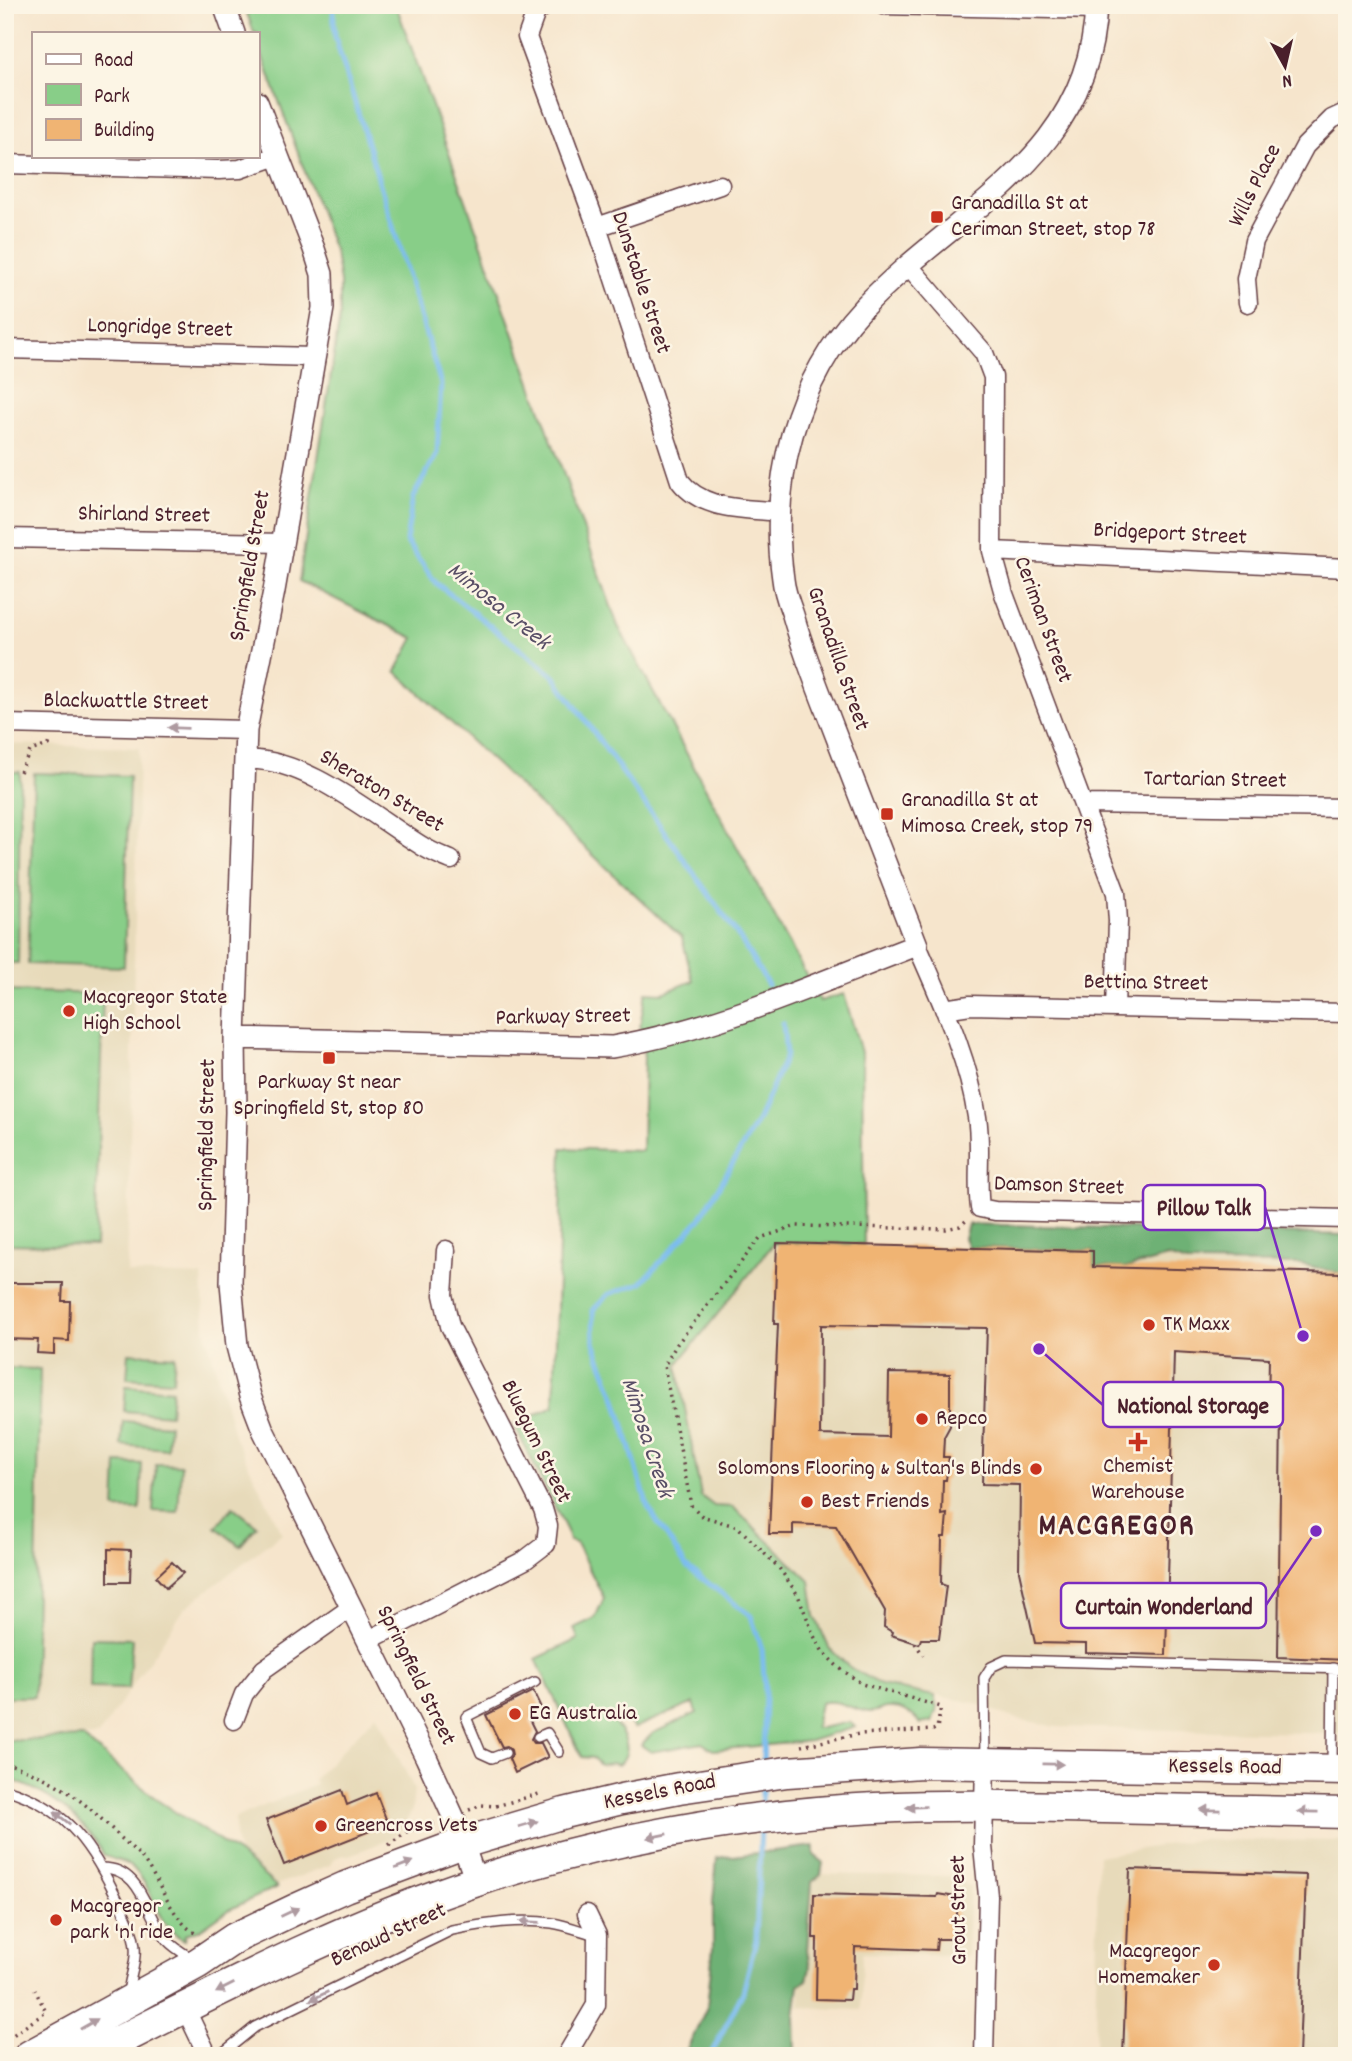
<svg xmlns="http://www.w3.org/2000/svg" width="1352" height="2061" viewBox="0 0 1352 2061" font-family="Dekko,sans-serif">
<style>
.built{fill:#e7daba}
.green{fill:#88ce88;stroke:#69765a;stroke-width:2}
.forest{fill:#6eb174;stroke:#5c6850;stroke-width:2}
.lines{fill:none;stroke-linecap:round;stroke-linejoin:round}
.stream{stroke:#7abcef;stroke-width:5}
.building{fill:#f0b473}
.service-casing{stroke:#643d43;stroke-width:12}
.minor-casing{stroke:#643d43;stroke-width:21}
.tertiary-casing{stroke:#643d43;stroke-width:24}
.trunk-casing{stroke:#643d43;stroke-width:33}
.path{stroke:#643d43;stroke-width:3.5;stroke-dasharray:2 5;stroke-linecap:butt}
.service{stroke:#fff;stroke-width:9}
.minor{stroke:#fff;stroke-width:18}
.tertiary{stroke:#fff;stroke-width:21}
.trunk{stroke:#fff;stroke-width:30}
.oneway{fill:#ae9aa0}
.poi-dot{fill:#c8321e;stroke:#fcf5e5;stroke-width:2.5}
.labels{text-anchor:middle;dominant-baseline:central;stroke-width:5;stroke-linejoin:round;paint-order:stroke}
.street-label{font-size:23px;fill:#4a1f2b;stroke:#fcf5e5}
.poi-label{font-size:23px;fill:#4a1f2b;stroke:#fcf5e5;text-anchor:start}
.water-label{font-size:24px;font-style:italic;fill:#584e66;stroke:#fcf5e5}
.district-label{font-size:30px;font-weight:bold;letter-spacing:2px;fill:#4a1f2b;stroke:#fcf5e5}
.leader{fill:none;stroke:#7b2cbf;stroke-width:2.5}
.callout-dot{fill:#7b2cbf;stroke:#fcf5e5;stroke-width:2.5}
.callout{fill:#fcf5e5;stroke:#7b2cbf;stroke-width:2.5}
.callout-label{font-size:24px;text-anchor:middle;font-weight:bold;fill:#4a1f2b}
</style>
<rect width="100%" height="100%" fill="#fcf5e5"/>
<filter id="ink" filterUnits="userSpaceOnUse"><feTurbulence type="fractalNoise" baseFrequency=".0143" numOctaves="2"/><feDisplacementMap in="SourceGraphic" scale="14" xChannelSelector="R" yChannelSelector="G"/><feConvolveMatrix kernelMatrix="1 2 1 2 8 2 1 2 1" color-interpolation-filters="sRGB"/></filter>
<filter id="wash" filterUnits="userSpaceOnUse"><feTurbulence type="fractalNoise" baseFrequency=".00686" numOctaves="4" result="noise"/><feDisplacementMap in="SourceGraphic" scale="28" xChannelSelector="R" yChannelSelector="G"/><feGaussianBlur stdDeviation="1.57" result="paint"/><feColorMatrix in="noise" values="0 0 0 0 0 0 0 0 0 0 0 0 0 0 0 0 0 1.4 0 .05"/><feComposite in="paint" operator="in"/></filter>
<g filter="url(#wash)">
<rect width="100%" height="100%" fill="#f6e5cc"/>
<path class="built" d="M5 744 139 748 127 1273 202 1276 205 1330 235 1438 282 1533 185 1608 98 1736 5 1741Z
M1337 1235 1344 1314H1347V1734L1057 1727 1013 1718 975 1703 881 1685 849 1667 829 1648 815 1616 810 1581 733 1507 714 1506 701 1496 677 1365 774 1243 967 1247Z
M377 1714 414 1789 412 1810 404 1826 392 1838 348 1856 343 1855 335 1858 330 1865 276 1885 239 1854 235 1837V1818L316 1784 314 1779Z
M1195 1840 1347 1841V2056H1095L1098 1856Z
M805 1874 955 1876 970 1887 967 1956 862 1953 861 2010 800 2007Z"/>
<path class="green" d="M244 5H396L618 626 820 1001 844 994 862 1056 864 1244 774 1243 677 1365 701 1496 714 1506 733 1507 810 1581 815 1616 829 1648 849 1667 881 1685 934 1696 937 1709 932 1722 920 1724C913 1713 900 1706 886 1708 877 1710 873 1714 864 1711 848 1708 837 1698 820 1703L815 1727 820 1728 850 1722 855 1727 810 1741 713 1750 702 1743 651 1752 641 1745 653 1733 697 1713 694 1703 634 1728 620 1711 610 1718C622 1731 636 1750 618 1765L612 1763 600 1765 593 1758 582 1757 536 1659 578 1639 574 1628 595 1618 604 1598 576 1543 569 1541 567 1531 514 1425 554 1406 562 1148 642 1151 644 1057 640 1025 646 992 663 993 693 981 682 938 396 671 414 638 299 581 340 316V282L335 253 257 42V33H254Z
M5 772H20L18 963H5Z
M34 773 129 776 124 967 28 964Z
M5 991 103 994 95 1246 5 1244Z
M129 1353 175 1356 173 1381 127 1378Z
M5 1368 40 1369 34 1697H5Z
M126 1386 172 1390 170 1415 124 1411Z
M123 1421 169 1425 167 1449 121 1445Z
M117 1463 142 1464 140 1510 115 1509Z
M156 1464 181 1465 178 1512 153 1511Z
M233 1507 257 1526 240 1546 216 1527Z
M91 1638 132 1639 128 1689 90 1688Z
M82 1737 160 1802 239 1854 277 1887 228 1910 201 1929 186 1934 185 1940C153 1925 156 1891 134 1869 125 1860 114 1861 104 1855 83 1818 47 1790 5 1778V1741Z"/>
<path class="forest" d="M968 1224 1347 1235V1314H1344L1340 1273 1301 1264 1186 1263 1168 1257 1126 1268 1093 1267V1251L968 1247 964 1238Z
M814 1846V1855L823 1862 821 1875 812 1882 807 1950 810 1968 807 1980 799 1985 795 2017 796 2056H684L707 2007 713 1948V1902L717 1858Z"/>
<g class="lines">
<path class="stream" d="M333 5 335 37 441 384 437 454 413 497 406 541 436 583 554 676 739 937 768 985
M763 1765 765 1692 762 1649 751 1616 686 1566 648 1507 616 1399 594 1343 593 1310 609 1294 641 1283 700 1219 758 1120 786 1055 783 1023
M762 1810V1785
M710 2056 743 1992 756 1940 761 1827"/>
</g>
<g id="blocks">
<path class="building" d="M777 1243 1093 1251V1267L1340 1273 1347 1363V1660L1278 1657 1281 1411H1268L1269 1358 1174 1352 1166 1655 1086 1653V1644L1035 1643 1019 1571 1020 1485 982 1484 987 1328 821 1325 820 1435 888 1437 889 1373 950 1374V1426L944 1437 943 1457H949L946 1480H943L942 1515 947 1514 945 1537H942L941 1584 946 1586 939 1639H921L919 1644 891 1635 892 1632 884 1627 885 1611 836 1526 793 1524V1534H769L778 1324H774Z
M5 1283H63L62 1301H70L69 1341 54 1340V1354L37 1353 38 1340 5 1339Z
M108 1549 131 1550 130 1582H108Z
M172 1562 183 1573 166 1588 156 1577Z
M533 1691 544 1714 530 1721 535 1731 531 1739 534 1743H541L548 1757 515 1773 509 1759 512 1755 511 1750 507 1746 502 1747 486 1715Z
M342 1790 347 1805 376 1793 386 1819 373 1824 375 1829 284 1865 266 1820Z
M1130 1869 1306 1875 1299 2056H1123Z
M814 1894 937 1897 938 1894 957 1897V1939H937L936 1950 855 1947 854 1989H850L849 2000 816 1999 817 1938H813Z"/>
</g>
</g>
<g filter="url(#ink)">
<use href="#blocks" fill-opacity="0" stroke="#643d43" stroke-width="2"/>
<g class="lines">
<defs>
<path id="service" d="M538 1737 547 1733 559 1752
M505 1753 492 1758 481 1753 466 1717 535 1682
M985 1761 984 1678 991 1667 1006 1660 1347 1669
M1332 1764 1333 1668
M5 1789C63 1806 88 1840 114 1892 122 1909 133 1927 135 1947 137 1963 129 1978 128 1994
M101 1868C143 1867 145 1915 167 1940 174 1948 185 1954 194 1960
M219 2056 255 2027 452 1930C484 1924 519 1918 552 1923 566 1925 581 1931 595 1935"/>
<path id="minor" d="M546 5 536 12 527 37 597 227 680 481C703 511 744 508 779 512
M883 5 1096 10
M5 164 219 170 240 169 277 156
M597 227 720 185
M908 265 984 353 993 377 992 551 1004 594 1116 893 1118 921 1115 1008
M1248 303 1246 279 1254 241 1305 146 1332 119 1347 112
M5 349 314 357
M5 538 282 543
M992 551 1347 568
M5 724 246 730
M245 760C304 756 373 816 422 846 431 852 442 856 451 860
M1083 804 1347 808
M917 945C941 1001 968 1056 977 1117 982 1148 976 1178 980 1208L995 1211 1347 1219
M944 1009 970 1005 1347 1013
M369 1640 525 1560 546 1544 548 1526 543 1509 450 1326 443 1295 446 1250
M234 1720 244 1694 264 1669 352 1607
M185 2008 208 2056
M566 2056 596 2005 597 1935 587 1914
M984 2056 988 1896 983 1846 985 1763"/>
<path id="tertiary" d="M224 5 234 33
M257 102 314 249 322 274 323 308 274 591 246 730 235 1038 236 1112 231 1283 237 1346 250 1396 263 1430 426 1757 453 1816 476 1881
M235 1038 612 1047C718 1029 817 983 917 945 887 869 858 793 829 717 816 684 803 650 793 615 789 604 784 591 783 579 769 481 795 381 863 308 955 210 1091 159 1096 5"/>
<path id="trunk" d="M29 2056 198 1963 235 1938 296 1909 345 1887 463 1843 564 1813 622 1799 679 1788 787 1772 921 1763 1347 1770
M89 2056C216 1992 341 1926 477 1881 604 1839 741 1815 875 1808 952 1804 1028 1806 1104 1808 1185 1810 1266 1811 1347 1813"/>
</defs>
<use href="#service" class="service-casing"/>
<use href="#minor" class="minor-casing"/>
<use href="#tertiary" class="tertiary-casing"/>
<use href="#trunk" class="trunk-casing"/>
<path class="path" d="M20 772 30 751 48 745 49 741
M915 1643 923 1655
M801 1746 859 1734 933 1730 937 1728 941 1707 862 1684 838 1667 823 1652 814 1636 798 1595 779 1568 738 1527 702 1516 691 1505 664 1366 677 1344 760 1238 797 1226 946 1229 960 1226 968 1219
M5 1763C54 1777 83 1800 118 1835 126 1843 135 1850 142 1858 159 1879 174 1925 199 1935
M469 1810 482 1805 496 1806 539 1794
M389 1845 408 1831 435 1823
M5 2045 10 2037 46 2012 35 1990"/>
<use href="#service" class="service"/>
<use href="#minor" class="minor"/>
<use href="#tertiary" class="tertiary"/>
<use href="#trunk" class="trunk"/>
</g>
<defs><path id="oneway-solid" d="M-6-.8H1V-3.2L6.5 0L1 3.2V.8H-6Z" transform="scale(1.75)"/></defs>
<g class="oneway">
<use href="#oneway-solid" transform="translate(178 728) rotate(-178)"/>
<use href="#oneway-solid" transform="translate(1053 1764) rotate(1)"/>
<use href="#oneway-solid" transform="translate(916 1807) rotate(178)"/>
<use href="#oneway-solid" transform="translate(1210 1810) rotate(-179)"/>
<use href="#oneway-solid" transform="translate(1308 1812) rotate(-179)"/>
<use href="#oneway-solid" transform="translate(62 1818) rotate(-142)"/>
<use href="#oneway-solid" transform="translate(528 1824) rotate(-16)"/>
<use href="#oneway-solid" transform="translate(657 1836) rotate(169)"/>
<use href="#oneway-solid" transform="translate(404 1865) rotate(-21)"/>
<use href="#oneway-solid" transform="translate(290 1912) rotate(-25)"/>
<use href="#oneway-solid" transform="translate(530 1922) rotate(-178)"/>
<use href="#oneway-solid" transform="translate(225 1988) rotate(153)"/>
<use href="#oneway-solid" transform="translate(319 1996) rotate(154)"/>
<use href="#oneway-solid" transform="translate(89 2024) rotate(-30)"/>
</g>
</g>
<g class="poi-dot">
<rect x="930" y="210" width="14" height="14" rx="3.5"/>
<rect x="880" y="807" width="14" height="14" rx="3.5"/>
<circle cx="69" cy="1011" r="7"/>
<rect x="322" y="1051" width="14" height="14" rx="3.5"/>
<circle cx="1149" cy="1325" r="7"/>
<circle cx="922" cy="1419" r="7"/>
<path d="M1134.5 1431.5h7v7h7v7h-7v7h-7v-7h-7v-7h7z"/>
<circle cx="1036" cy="1469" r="7"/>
<circle cx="807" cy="1502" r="7"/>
<circle cx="515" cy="1714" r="7"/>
<circle cx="321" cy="1826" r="7"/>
<circle cx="56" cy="1920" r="7"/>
<circle cx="1214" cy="1965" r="7"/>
</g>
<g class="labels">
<g class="street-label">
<text transform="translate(1256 186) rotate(-63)">Wills Place</text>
<text transform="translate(640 283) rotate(72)">Dunstable Street</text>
<text transform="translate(160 329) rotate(2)">Longridge Street</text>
<text transform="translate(144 516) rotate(1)">Shirland Street</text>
<text transform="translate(1170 535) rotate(3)">Bridgeport Street</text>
<text transform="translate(251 566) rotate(-80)">Springfield Street</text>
<text transform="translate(1042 620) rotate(70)">Ceriman Street</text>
<text transform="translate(837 659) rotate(71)">Granadilla Street</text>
<text transform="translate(126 703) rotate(1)">Blackwattle Street</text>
<text transform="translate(1215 781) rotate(1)">Tartarian Street</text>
<text transform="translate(381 792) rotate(31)">Sheraton Street</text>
<text transform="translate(1146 984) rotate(1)">Bettina Street</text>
<text transform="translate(563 1018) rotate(-1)">Parkway Street</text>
<text transform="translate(208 1135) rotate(-89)">Springfield Street</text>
<text transform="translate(1059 1187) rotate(2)">Damson Street</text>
<text transform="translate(535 1442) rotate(64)">Bluegum Street</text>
<text transform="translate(415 1676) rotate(64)">Springfield Street</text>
<text transform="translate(1225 1768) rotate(1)">Kessels Road</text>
<text transform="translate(660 1793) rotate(-11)">Kessels Road</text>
<text transform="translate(960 1910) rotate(-91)">Grout Street</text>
<text transform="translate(389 1936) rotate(-25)">Benaud Street</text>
</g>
<g class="poi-label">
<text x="951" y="204">Granadilla St at<tspan x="951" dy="26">Ceriman Street, stop 78</tspan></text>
<text x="901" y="801">Granadilla St at<tspan x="901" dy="26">Mimosa Creek, stop 79</tspan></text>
<text x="83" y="998">Macgregor State<tspan x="83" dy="26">High School</tspan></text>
<text x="329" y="1083" text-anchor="middle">Parkway St near<tspan x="329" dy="26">Springfield St, stop 80</tspan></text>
<text x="1163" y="1325">TK Maxx</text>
<text x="936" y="1419">Repco</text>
<text x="1138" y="1467" text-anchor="middle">Chemist<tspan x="1138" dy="26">Warehouse</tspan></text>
<text x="1022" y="1469" text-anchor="end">Solomons Flooring &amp; Sultan's Blinds</text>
<text x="821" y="1502">Best Friends</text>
<text x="529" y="1714">EG Australia</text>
<text x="335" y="1826">Greencross Vets</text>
<text x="70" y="1907">Macgregor<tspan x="70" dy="26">park 'n' ride</tspan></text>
<text x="1200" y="1952" text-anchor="end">Macgregor<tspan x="1200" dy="26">Homemaker</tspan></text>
</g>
<g class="water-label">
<text transform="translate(498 607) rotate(39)">Mimosa Creek</text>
<text transform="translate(646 1438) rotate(72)">Mimosa Creek</text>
</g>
<g class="district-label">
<text x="1117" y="1528">MACGREGOR</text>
</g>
</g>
<path class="leader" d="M1303 1336L1265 1207M1039 1349L1103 1405M1316 1531L1266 1605"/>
<g class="callout-dot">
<circle cx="1303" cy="1336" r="7"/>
<circle cx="1039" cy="1349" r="7"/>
<circle cx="1316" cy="1531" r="7"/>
</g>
<g class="callout">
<rect x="1143" y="1185" width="122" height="45" rx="7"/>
<rect x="1103" y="1382" width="180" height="45" rx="7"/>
<rect x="1061" y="1583" width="205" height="45" rx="7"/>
</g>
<g class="callout-label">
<text x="1204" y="1215">Pillow Talk</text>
<text x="1193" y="1413">National Storage</text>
<text x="1164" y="1614">Curtain Wonderland</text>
</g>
<rect width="1352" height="2061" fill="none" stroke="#fcf5e5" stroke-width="28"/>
<rect x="32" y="32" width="228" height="126" fill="#fcf5e5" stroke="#b59f9b" stroke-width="2"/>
<rect x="46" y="54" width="35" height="10" fill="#ffffff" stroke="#b59f9b" stroke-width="2"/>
<text x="94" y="66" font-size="21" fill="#4a1f2b">Road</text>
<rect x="46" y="84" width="35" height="21" fill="#88ce88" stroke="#b59f9b" stroke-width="2"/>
<text x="94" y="102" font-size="21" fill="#4a1f2b">Park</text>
<rect x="46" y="119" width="35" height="21" fill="#f0b473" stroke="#b59f9b" stroke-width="2"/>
<text x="94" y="136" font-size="21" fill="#4a1f2b">Building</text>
<g transform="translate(1285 66) rotate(172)" stroke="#fcf5e5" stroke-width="5" paint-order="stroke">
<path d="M0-5L12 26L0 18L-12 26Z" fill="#4a1f2b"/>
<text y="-10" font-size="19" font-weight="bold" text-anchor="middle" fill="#4a1f2b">N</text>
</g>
</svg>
